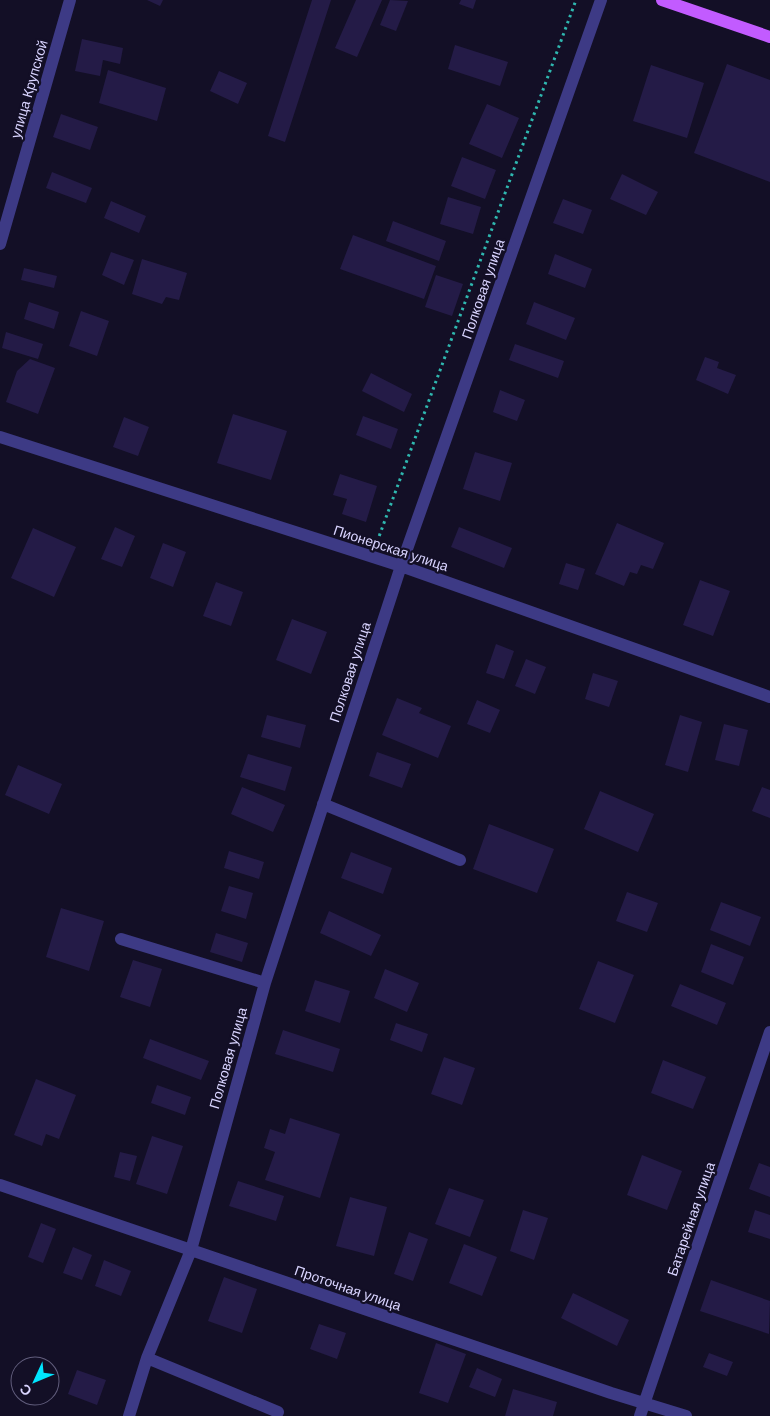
<svg xmlns="http://www.w3.org/2000/svg" width="770" height="1416" viewBox="0 0 770 1416" font-family="'DM Sans',sans-serif">
<style>
.building{fill:#241b47}
.lines{fill:none;stroke-linecap:round;stroke-linejoin:round}
.path{stroke:#2fb8b0;stroke-width:3;stroke-dasharray:2.5 4;stroke-linecap:butt}
.minor{stroke:#3d3a85;stroke-width:12}
.major{stroke:#c25bff;stroke-width:12}
.labels{text-anchor:middle;dominant-baseline:central;stroke-width:4.5;stroke-linejoin:round;paint-order:stroke}
.street-label{font-size:14px;fill:#d9d4ff;stroke:#130f26}
</style>
<rect width="100%" height="100%" fill="#130f26"/>
<path class="building" d="M147 0H163L160 6Z
M312 0H331L285 142 268 136Z
M356 0H382L357 57 335 48Z
M390 0 408 1 396 31 380 25Z
M461 0H476L473 9 459 4Z
M82 39 123 48 120 64 103 60 100 76 75 71Z
M455 45 508 62 500 86 448 69Z
M727 64 770 80V182L694 153Z
M651 65 704 83 687 138 633 121Z
M108 70 166 88 157 121 99 103Z
M219 71 247 83 238 104 210 91Z
M487 104 519 118 502 158 469 144Z
M61 114 98 127 90 150 53 137Z
M462 157 496 170 485 199 451 186Z
M52 172 92 188 86 203 46 188Z
M622 174 658 192 646 215 610 199Z
M448 197 481 207 473 234 440 224Z
M563 199 592 210 583 234 553 223Z
M111 201 146 216 139 233 104 218Z
M393 221 446 241 439 261 386 241Z
M353 235 436 266 424 299 340 269Z
M111 252 134 260 124 285 102 275Z
M555 254 592 269 585 288 548 274Z
M142 259 187 273 179 300 166 297 162 304 132 294Z
M24 268 57 276 54 288 21 280Z
M436 275 463 284 452 316 425 307Z
M29 302 59 312 54 329 24 319Z
M534 302 575 318 566 340 526 324Z
M81 311 109 321 97 356 69 346Z
M6 332 43 344 38 359 2 348Z
M515 344 564 361 558 378 509 360Z
M705 357 719 362 717 368 736 375 728 394 696 380Z
M30 359 55 368 38 414 6 402 17 371Z
M371 373 412 394 404 412 362 391Z
M500 390 525 400 517 421 493 412Z
M233 414 287 431 271 480 217 463Z
M363 416 398 429 391 449 356 435Z
M124 417 149 427 138 456 113 447Z
M475 452 512 463 500 501 463 489Z
M340 474 377 486 366 522 342 514 347 499 333 495Z
M617 523 664 543 653 569 641 565 637 574 630 572 624 586 595 574Z
M115 527 135 536 122 567 101 559Z
M459 527 512 548 504 568 451 547Z
M33 528 76 547 54 597 11 578Z
M163 543 186 552 173 587 150 578Z
M566 563 585 569 578 590 559 584Z
M700 580 730 591 713 636 683 625Z
M216 582 243 592 231 626 203 616Z
M292 619 327 632 311 674 276 660Z
M496 644 514 651 504 679 486 673Z
M526 659 546 667 535 694 515 686Z
M593 673 618 681 609 707 585 699Z
M397 698 422 708 419 713 451 726 438 758 382 735Z
M477 700 500 710 490 733 467 724Z
M267 715 306 725 300 748 261 737Z
M680 715 702 722 688 772 665 765Z
M724 724 748 730 739 766 715 760Z
M377 752 411 764 402 788 369 776Z
M248 754 292 767 285 791 240 777Z
M18 765 62 784 49 814 5 795Z
M242 787 285 805 273 832 231 814Z
M762 787 770 790V818L752 811Z
M600 791 654 814 638 852 584 829Z
M489 824 554 849 537 893 473 869Z
M229 851 264 862 259 879 224 868Z
M351 852 392 868 383 894 341 878Z
M229 886 253 893 246 919 221 911Z
M627 892 658 903 647 932 616 921Z
M721 902 761 917 750 946 710 930Z
M61 908 104 921 89 971 46 957Z
M329 911 381 935 371 956 320 933Z
M216 933 248 943 242 962 210 952Z
M711 944 744 957 733 985 701 972Z
M133 960 162 969 150 1007 120 997Z
M598 961 634 975 615 1023 579 1009Z
M385 969 419 983 407 1012 374 998Z
M315 980 350 991 340 1023 305 1011Z
M680 984 726 1003 717 1025 671 1006Z
M396 1023 428 1034 422 1052 390 1040Z
M283 1030 340 1049 333 1072 275 1054Z
M150 1039 209 1061 201 1080 143 1058Z
M444 1057 475 1068 462 1105 431 1094Z
M663 1060 706 1077 693 1109 651 1093Z
M36 1079 76 1095 59 1139 46 1134 42 1146 14 1135Z
M157 1085 191 1097 185 1115 151 1103Z
M290 1118 340 1134 320 1198 265 1180 275 1152 264 1148 270 1129 285 1134Z
M152 1136 183 1146 167 1194 136 1184Z
M120 1152 137 1156 130 1181 114 1177Z
M642 1155 682 1171 667 1210 627 1195Z
M759 1163 770 1167V1197L749 1189Z
M238 1181 284 1196 276 1221 229 1206Z
M449 1188 484 1200 470 1237 435 1224Z
M350 1197 387 1207 374 1256 336 1246Z
M523 1210 548 1218 534 1260 510 1251Z
M755 1210 770 1215V1239L748 1232Z
M41 1223 56 1229 43 1263 28 1257Z
M409 1232 428 1239 413 1281 394 1274Z
M464 1244 497 1257 482 1296 449 1283Z
M73 1247 92 1255 82 1280 63 1273Z
M104 1260 131 1271 121 1296 95 1286Z
M224 1277 257 1289 242 1333 208 1321Z
M711 1280 770 1301 769 1334 700 1311Z
M573 1293 629 1320 617 1346 561 1318Z
M319 1324 346 1333 337 1359 310 1349Z
M436 1343 466 1354 448 1403 419 1393Z
M709 1353 733 1362 727 1376 703 1367Z
M477 1368 502 1379 495 1397 469 1387Z
M77 1370 106 1380 97 1405 68 1394Z
M513 1389 557 1402 553 1416H505Z"/>
<g class="lines">
<path class="path" d="M377 542 576 0"/>
<path class="minor" d="M0 244 70 0
M0 437 401 566 770 697
M323 804 460 860
M121 939 265 983
M0 1185 611 1393 686 1416
M147 1358 278 1412
M129 1416 147 1358 191 1250 265 983 401 566 601 0
M640 1416 770 1032"/>
<path class="major" d="M662 0 770 37"/>
</g>
<g class="labels">
<g class="street-label">
<text transform="translate(29 89) rotate(-74)">улица Крупской</text>
<text transform="translate(483 289) rotate(-71)">Полковая улица</text>
<text transform="translate(391 548) rotate(18)">Пионерская улица</text>
<text transform="translate(350 672) rotate(-72)">Полковая улица</text>
<text transform="translate(228 1058) rotate(-74)">Полковая улица</text>
<text transform="translate(691 1219) rotate(-71)">Батарейная улица</text>
<text transform="translate(348 1288) rotate(19)">Проточная улица</text>
</g>
</g>
<g transform="translate(35 1381) rotate(226)"><circle r="24" fill="#130f26" stroke="#625e7d"/>
<path d="M0-4L9 19L0 12L-9 19Z" fill="#00e5ff"/>
<text y="-8" font-size="14" font-weight="bold" text-anchor="middle" fill="#d9d4ff">С</text>
</g>
</svg>
